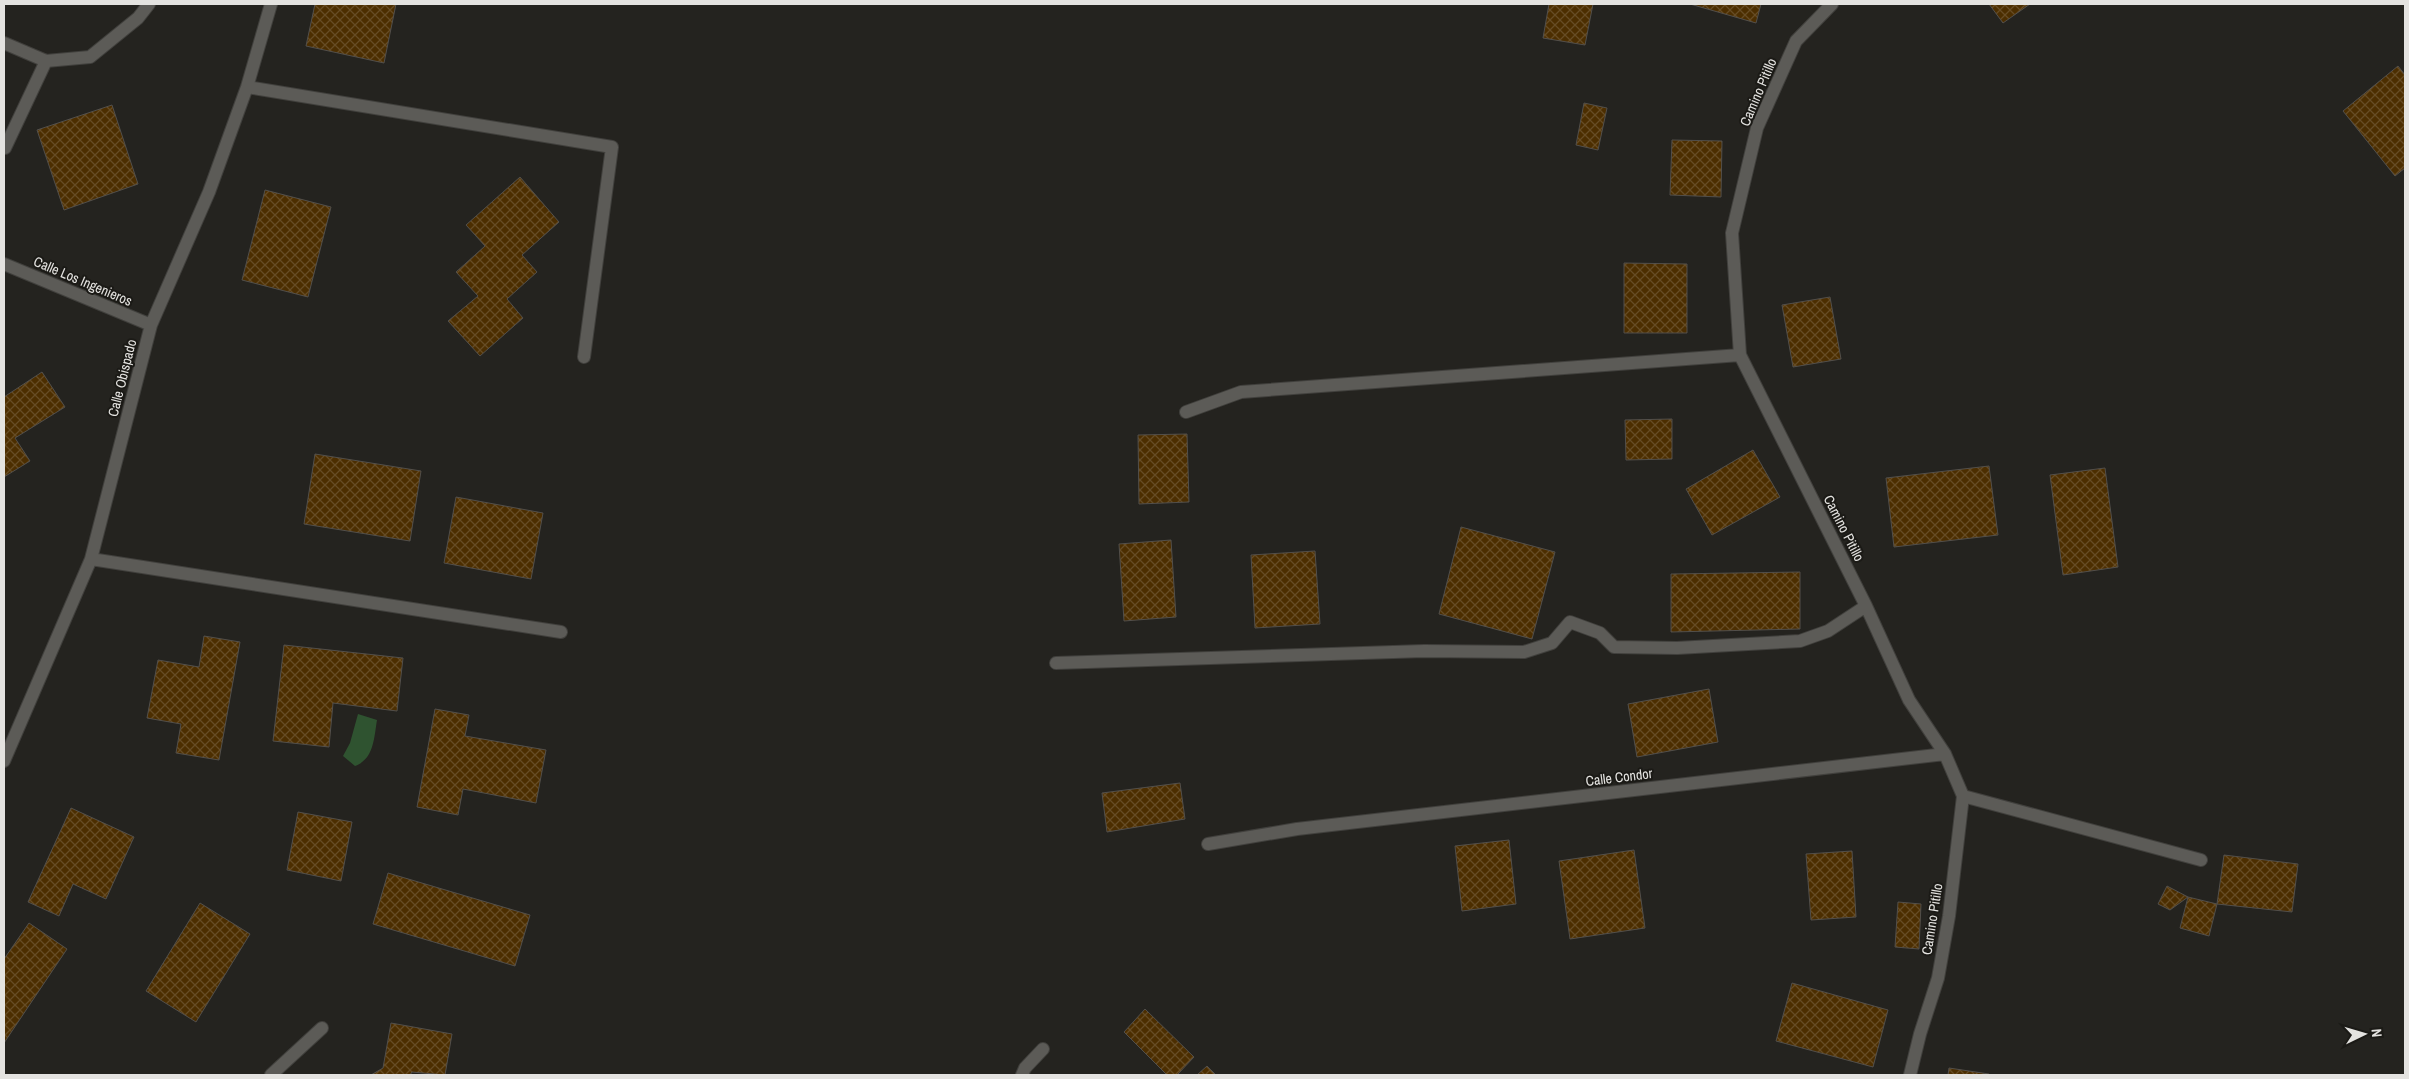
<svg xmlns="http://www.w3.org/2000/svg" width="2409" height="1079" viewBox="0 0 2409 1079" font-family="'Archivo Narrow',sans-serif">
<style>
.water{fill:#2f5330}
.building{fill:url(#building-cross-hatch);stroke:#524f4b}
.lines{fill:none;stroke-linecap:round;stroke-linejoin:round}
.minor-casing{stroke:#41403d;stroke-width:14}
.minor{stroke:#5c5b57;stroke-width:12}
.labels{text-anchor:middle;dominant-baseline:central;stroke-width:4;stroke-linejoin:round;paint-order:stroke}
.street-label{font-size:14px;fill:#e4e3e0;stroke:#1b1a16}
</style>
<defs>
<pattern id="building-cross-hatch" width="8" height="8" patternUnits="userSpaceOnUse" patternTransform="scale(1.25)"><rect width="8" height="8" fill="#4c2e00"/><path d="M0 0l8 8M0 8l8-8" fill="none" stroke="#664c25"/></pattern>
</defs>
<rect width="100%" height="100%" fill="#24231f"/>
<path class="water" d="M358 714 377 720C374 738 374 759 355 766L343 756 350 743Z"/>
<path class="building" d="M315 4H396L384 63 306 46Z
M1549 4H1593L1585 45 1543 38Z
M1690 4H1761L1756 23Z
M1989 4H2030L2003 23Z
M2398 66 2405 75V168L2395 176 2343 111Z
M1584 103 1607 108 1598 150 1576 145Z
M112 105 138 184 64 210 37 130Z
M1672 140 1722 141 1721 197 1670 195Z
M520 177 559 222 522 255 537 272 507 299 523 318 480 356 448 321 478 296 456 272 485 246 466 225Z
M265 190 331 207 308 297 242 280Z
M1624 263 1687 264V333H1624Z
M1830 297 1841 359 1793 367 1782 305Z
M42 372 65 407 15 438 30 461 4 477V397Z
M1672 419V459L1626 460 1625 420Z
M1187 434 1189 502 1139 504 1138 435Z
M1753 450 1780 497 1712 535 1686 489Z
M315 454 421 471 410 541 304 524Z
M1989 466 1998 535 1894 547 1886 478Z
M2105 468 2118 567 2063 575 2050 475Z
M456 497 543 513 531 579 444 563Z
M1461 527 1555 552 1532 639 1439 614Z
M1171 540 1176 617 1124 621 1119 544Z
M1315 551 1320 624 1255 628 1251 555Z
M1800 572V629L1671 632V574Z
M204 636 240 642 219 760 176 753 181 724 147 718 158 660 199 667Z
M284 645 403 658 397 711 333 703 329 747 273 741Z
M1709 689 1718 742 1637 757 1628 704Z
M435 709 469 715 465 736 546 750 536 803 463 789 458 815 417 807Z
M1180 783 1185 819 1107 832 1102 793Z
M71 808 134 837 106 899 73 884 59 916 28 902Z
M298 812 352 822 341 881 287 870Z
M1509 840 1516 904 1462 911 1455 846Z
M1634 850 1645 928 1570 939 1559 861Z
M1852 851 1856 917 1811 920 1806 854Z
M2224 855 2298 864 2292 912 2217 904Z
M388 873 530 915 515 966 373 924Z
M2167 886 2188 897 2170 910 2158 904Z
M2188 897 2217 904 2209 936 2180 928Z
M1898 902 1921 904 1919 949 1895 947Z
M200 903 250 934 196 1022 146 991Z
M29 923 67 949 4 1043V959Z
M1792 983 1888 1010 1873 1067 1776 1041Z
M1145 1009 1194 1057 1177 1075H1167L1124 1032Z
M391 1023 452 1034 445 1075 412 1072 410 1075H371L383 1068Z
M1207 1066 1216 1075H1197Z
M1949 1068 1989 1074V1075H1948Z"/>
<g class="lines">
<defs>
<path id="minor" d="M1832 4 1796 41 1757 128 1732 233 1740 355 1866 606 1909 700 1945 754 1963 796 1949 916 1938 978 1920 1034 1910 1075
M4 43 46 61 90 57 138 18 149 4
M247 87 612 147 584 357
M4 147 5 148 46 61
M4 264 151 325
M1186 412 1241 392 1740 355
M91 559 561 632
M1056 663 1424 651 1524 652 1552 643 1570 622 1600 633 1614 647 1677 648 1800 641 1828 631 1866 606
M4 761 91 559 151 325 209 192 247 87 271 4
M1963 796 2201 860
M1208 844 1297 829 1945 754
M271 1075 322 1028
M1022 1075 1025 1068 1043 1049"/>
</defs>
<use href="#minor" class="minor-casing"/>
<use href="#minor" class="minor"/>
</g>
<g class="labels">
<g class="street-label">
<text transform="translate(1758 92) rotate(-67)">Camino Pitillo</text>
<text transform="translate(83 281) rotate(23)">Calle Los Ingenieros</text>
<text transform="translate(122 378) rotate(-76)">Calle Obispado</text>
<text transform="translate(1844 528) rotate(63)">Camino Pitillo</text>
<text transform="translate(1619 777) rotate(-7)">Calle Condor</text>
<text transform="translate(1932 919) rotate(-81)">Camino Pitillo</text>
</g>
</g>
<rect width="2409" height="1079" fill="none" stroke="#e4e3e0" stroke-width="10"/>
<g transform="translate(2364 1034) rotate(85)" stroke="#1b1a16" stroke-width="4" paint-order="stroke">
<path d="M0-4L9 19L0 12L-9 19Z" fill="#e4e3e0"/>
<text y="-8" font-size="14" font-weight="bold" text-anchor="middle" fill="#e4e3e0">N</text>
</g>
</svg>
